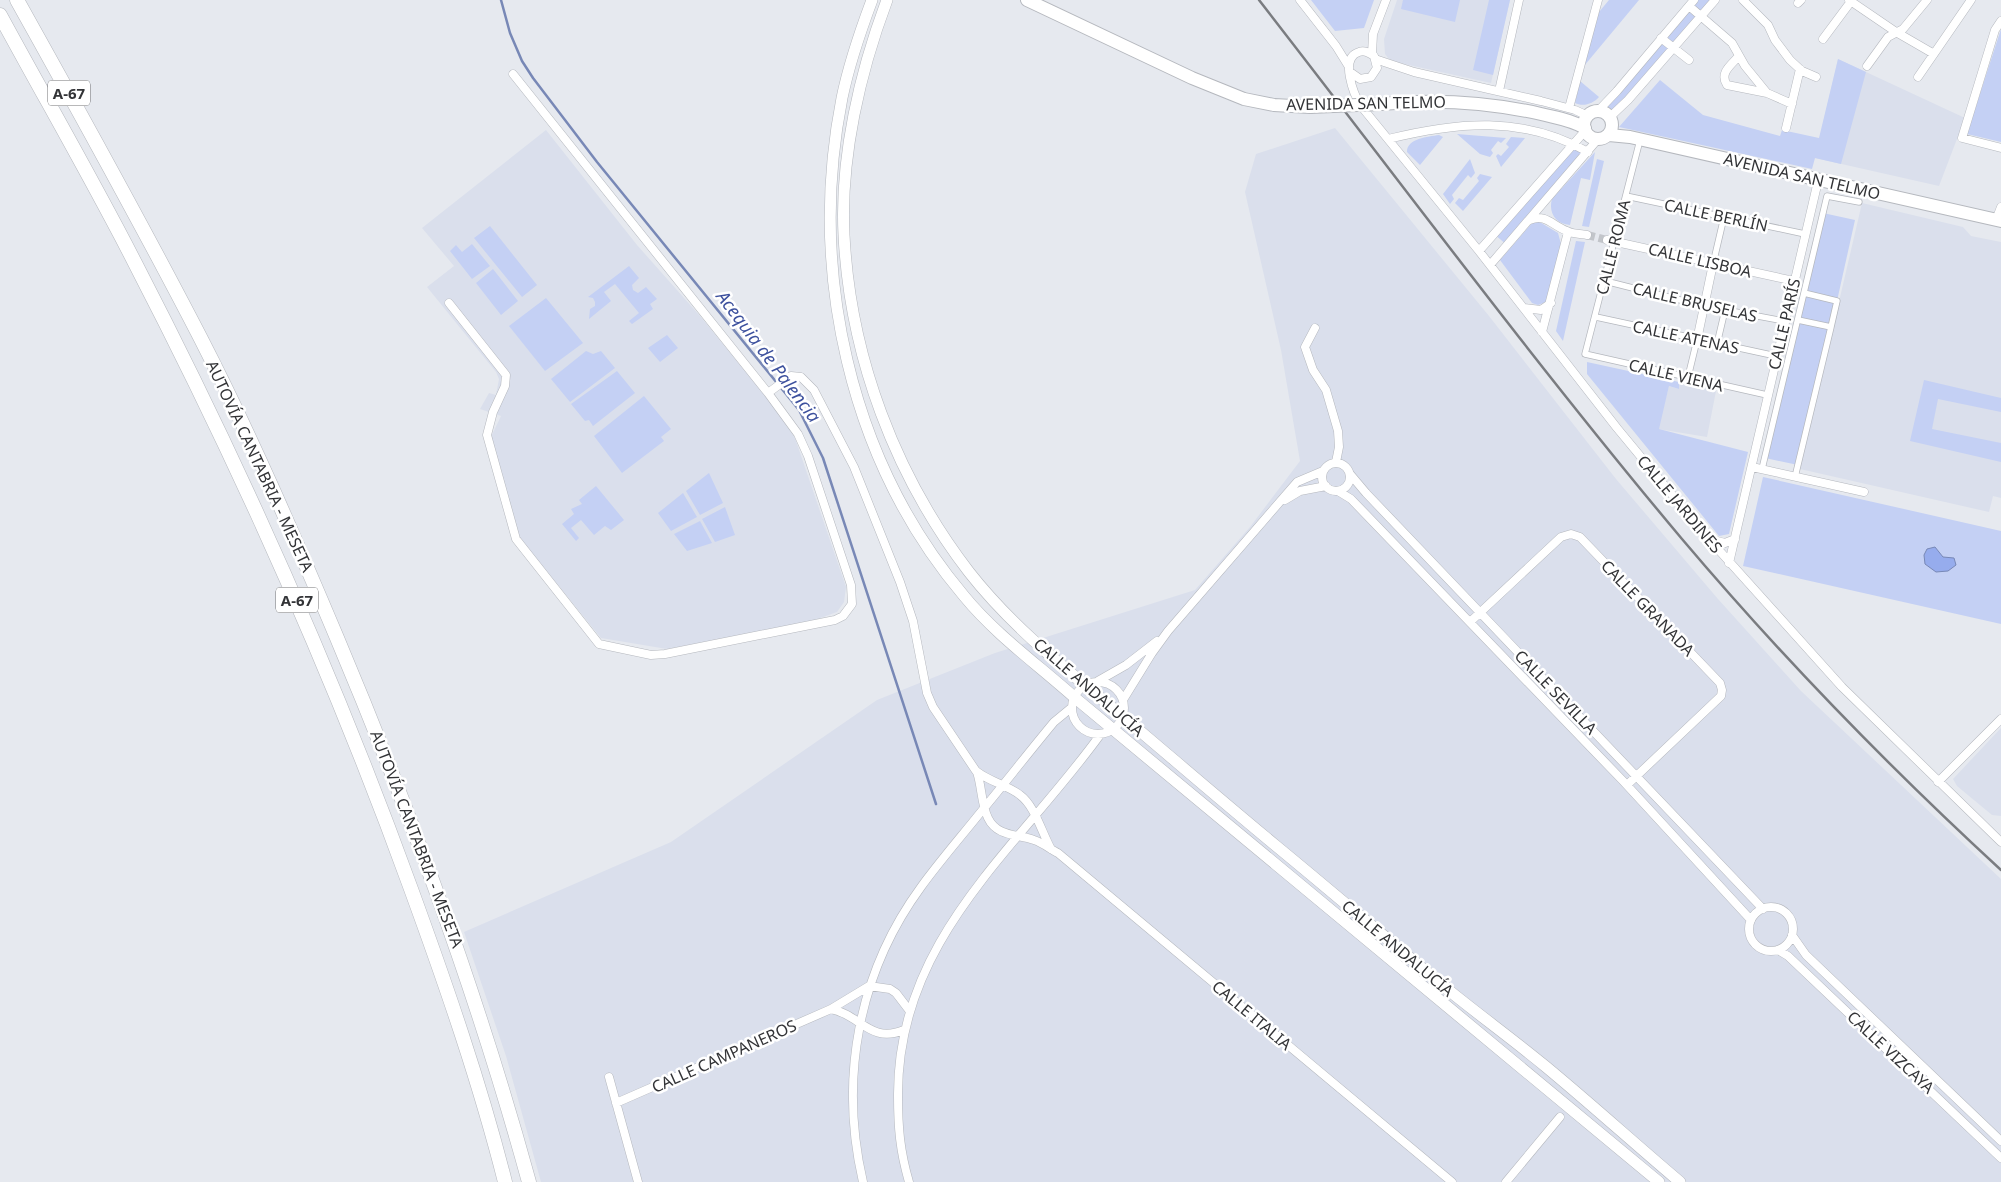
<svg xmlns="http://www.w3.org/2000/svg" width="2001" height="1182" viewBox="0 0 2001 1182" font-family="'Noto Sans',sans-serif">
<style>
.built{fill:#dadfec}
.green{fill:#c4d0f4}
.water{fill:#96aced;stroke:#7888b6}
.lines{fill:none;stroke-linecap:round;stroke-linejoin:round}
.stream{stroke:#7888b6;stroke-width:2.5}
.minor-tunnel{stroke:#c2c5ca;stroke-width:8;stroke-dasharray:8 4;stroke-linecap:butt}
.pedestrian-casing{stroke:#b5b8be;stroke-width:7}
.minor-casing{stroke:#b5b8be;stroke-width:9}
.secondary-casing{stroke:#b5b8be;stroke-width:12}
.primary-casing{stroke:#b5b8be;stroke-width:14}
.motorway-casing{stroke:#b5b8be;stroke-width:15}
.pedestrian{stroke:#fff;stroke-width:5.5}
.minor{stroke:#fff;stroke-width:8}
.secondary{stroke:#fff;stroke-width:11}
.primary{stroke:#fff;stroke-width:12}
.motorway{stroke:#fff;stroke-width:14}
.rail{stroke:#7a7c80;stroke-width:2.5}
.primary-bridge-casing{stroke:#b5b8be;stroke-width:14;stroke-linecap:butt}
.primary-bridge{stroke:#fff;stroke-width:12}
.labels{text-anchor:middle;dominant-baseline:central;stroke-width:5;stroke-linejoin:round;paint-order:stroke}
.shield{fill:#fff;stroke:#707173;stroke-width:1}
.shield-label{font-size:15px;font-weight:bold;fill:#333437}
.street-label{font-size:16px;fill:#333437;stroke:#fff}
.water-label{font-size:18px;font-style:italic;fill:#3d519e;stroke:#fff}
</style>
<rect width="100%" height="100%" fill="#e6e9ef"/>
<path class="built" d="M1397 0H1510L1491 83 1395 62 1389 59 1385 54 1384 39Z
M1838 59 1965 118 1939 186 1815 158Z
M1335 128 1489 316 1616 479 1718 599 1801 691 2001 879V1182H541L506 1056 464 932 671 842 877 700 995 653 1195 590 1250 527 1300 461 1281 350 1245 192 1256 154Z
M546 130 637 245 700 316 771 403 795 438 846 587 844 602 837 612 812 621 667 649 601 638 520 538 491 437 501 416 480 409 489 393 496 395 499 379 496 372 427 287 454 266 422 228Z
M1862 203 1963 227 1971 236 2001 242V498L1993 496 1989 512 1800 469Z
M1679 382 1717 386 1707 437 1658 429 1669 386 1679 389Z
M2001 728V816L1992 815 1957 786 1953 779Z"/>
<path class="green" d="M1311 0H1374L1364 28 1335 31Z
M1403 0H1460L1455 22 1401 9Z
M1489 0H1510L1493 75 1473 70Z
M1609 0H1639L1584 66 1599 12Z
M1694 0H1715L1610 117 1604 113 1597 112Z
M2001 29V142L1967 134Z
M1838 59 1866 72 1841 164 1815 158 1812 169 1619 127 1660 80 1703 115 1780 136 1782 130 1819 138Z
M1580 81 1599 97C1593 104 1583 107 1575 103Z
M1457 134 1506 138 1501 143 1498 141 1491 150 1493 153 1490 157 1480 154Z
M1439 135 1443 137 1420 165 1407 152C1407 138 1428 137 1439 135Z
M1511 137 1525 138 1501 167 1496 156 1498 154 1501 156 1509 147 1506 144Z
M1573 143 1588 152 1507 245 1494 234Z
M1595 152 1590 180 1581 178 1570 225C1556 224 1548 213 1552 199Z
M1470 159 1475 173 1471 178 1468 175 1452 195 1454 199 1450 204 1443 194Z
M1597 159 1604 161 1589 227 1582 226Z
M1480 174 1492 177 1463 211 1455 203 1459 198 1463 200 1479 181 1477 178Z
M1823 213 1855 220 1837 301 1804 293Z
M1538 221 1558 233 1561 244 1546 302 1538 305 1532 303 1500 260 1533 222Z
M490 226 537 285 522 297 474 238Z
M1576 241 1585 242 1563 341 1556 331Z
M472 244 490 266 472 279 450 251 456 245 462 252Z
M629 266 639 278 632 285 633 290 638 293 646 287 657 299 650 304 653 309 632 324 629 321 639 313 615 284 604 292 611 301 589 319 590 309 595 306V302L593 298 588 297Z
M493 269 518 301 501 315 476 283Z
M1803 296 1834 303 1829 325 1798 318Z
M546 298 583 343 545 371 509 326Z
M1798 320 1831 327 1798 465 1765 458Z
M667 335 678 348 660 362 648 348Z
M586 351 593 354 601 351 615 368 570 402 551 379Z
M1587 362 1679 382V389L1669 386 1659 429 1748 452 1729 534 1719 536 1587 374Z
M617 371 635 393 593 426 589 420 585 421 571 404Z
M1924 380 2001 398V412L1938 399 1932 429 2001 443V462L1910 441Z
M644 396 671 429 661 437 664 441 622 473 594 436Z
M709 473 723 503 700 515 686 491Z
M1763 477 2001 531V624L1743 566Z
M596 486 624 520 611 530 605 526 594 535 581 520 571 528 579 538 576 541 562 524 574 514 571 509 582 504 579 500Z
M683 493 697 517 671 531 658 513Z
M725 507 735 535 715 542 702 519Z
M700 521 712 543 687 551 674 534Z"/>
<path class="water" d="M1935 547 1943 557 1954 558 1956 565 1948 571 1936 572 1925 564 1924 555 1927 549Z"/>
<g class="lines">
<path class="stream" d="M501 0 510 33 522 61 533 78 597 162 799 410 823 458 936 804"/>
<path class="minor-tunnel" d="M1587 235 1607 240"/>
<defs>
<path id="pedestrian" d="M1640 140 1585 354 1767 395
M1626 196 1805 234
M1713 264 1724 217
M1605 281 1704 306 1784 321
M1596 317 1776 356
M1798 320 1831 327 1837 301 1804 293
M1717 344 1725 310
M1688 377 1697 340
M1762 469 1827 196 1859 202
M1795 477 1831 327"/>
<path id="minor" d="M1300 0 1336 46 1349 67
M1743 0 1768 25 1775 40 1790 60 1802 71 1816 77
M1849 0 1896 32 1934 54
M1798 3 1801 0
M1689 6 1732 43 1745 66 1767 93 1792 104
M2001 21 1995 30 1962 138 2001 148
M1661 38 1689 60
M1823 39 1852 0
M1372 54 1373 34 1386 0
M1739 56C1731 65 1719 73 1727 85L1767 93
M1375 59 1414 72 1541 101 1575 110 1588 116
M1867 66 1888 37 1903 29 1927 0
M1350 72 1360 79 1371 77 1377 68 1374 56C1369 53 1365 50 1359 52 1339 58 1354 95 1361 106L1479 251 1617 428 1708 538 1842 687 2001 842
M513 74 768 393
M1918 77 1971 0
M1499 91 1519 0
M1569 108 1598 0
M1597 112 1617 91 1694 0
M1610 117 1628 100 1715 0
M1786 128 1800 69
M1388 139C1457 122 1523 115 1588 152
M1530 220C1545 213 1553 226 1567 231 1573 234 1581 234 1587 235
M1996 220 2001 207
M1607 240 1794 281
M1479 251 1585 131
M1490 265 1598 139
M449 303 506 375 505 386 493 412 487 435 516 539 599 644 651 655 665 654 835 620 843 616 852 604 851 585 808 456 798 434 768 393 791 376 801 377 814 390 854 467 900 582 913 621 927 693 933 707 976 771C990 782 1007 785 1020 795 1035 806 1042 833 1051 849
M1524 308 1541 310 1551 303
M1315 328 1305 347 1313 370 1326 390 1338 431 1339 447 1336 462
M1542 332 1568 232
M1697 340 1713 264
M1322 477a14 14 0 1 1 28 0a14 14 0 1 1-28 0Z
M1752 467 1864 492
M1350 474 1366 493 1763 909
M1338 491 1351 499 1624 782 1751 920
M1285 500 1300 491 1326 486
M1709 539 1725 543 1735 539
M1729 563 1818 181
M1470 622 1561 537 1571 534 1580 537 1720 683 1722 690 1721 696 1627 785
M1098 681 1126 665 1157 641
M1072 708a26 26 0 1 1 52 0a26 26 0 1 1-52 0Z
M1123 700 1152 653 1168 631 1297 482 1323 471
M977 772C982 787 981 804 988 818 997 837 1018 834 1034 840 1043 843 1050 849 1058 853L1452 1182
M1938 782 2001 719
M1749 929a22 22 0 1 1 44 0a22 22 0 1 1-44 0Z
M1792 935 1806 955 2001 1141
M1778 950 1788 956 2001 1158
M831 1009C861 1015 870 1044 904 1030
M609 1077 638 1182
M616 1103 831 1009 869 986 890 989 896 993 909 1010
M863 1182C839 1079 858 973 921 887 939 862 960 838 980 813 1005 783 1029 752 1054 722L1071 708
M909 1182C900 1151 898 1128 898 1096 897 939 1016 851 1100 735
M1506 1182 1560 1117"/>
<path id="secondary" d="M872 0C860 32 849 64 842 98 808 270 849 460 964 596 995 634 1037 664 1074 697L1659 1182
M887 0C860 72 840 157 844 235 850 356 895 476 969 572 1012 627 1068 671 1121 715 1172 758 1223 802 1275 845 1331 891 1386 938 1441 984 1475 1012 1511 1038 1545 1066 1591 1104 1635 1144 1680 1182"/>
<path id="primary" d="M1027 0 1192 78 1244 99 1274 105 1310 107
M1381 104C1435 99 1488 102 1541 114 1557 118 1572 120 1585 128
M1584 125a14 14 0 1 1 28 0a14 14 0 1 1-28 0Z
M1609 135 1630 137 2001 221"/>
<path id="motorway" d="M17 0C79 111 141 223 200 337 250 434 294 536 337 638 412 816 478 996 529 1182
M0 15C45 98 92 179 135 263 240 466 333 674 411 889 446 985 480 1083 505 1182"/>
</defs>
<use href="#pedestrian" class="pedestrian-casing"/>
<use href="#minor" class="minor-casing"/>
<use href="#secondary" class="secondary-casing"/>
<use href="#primary" class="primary-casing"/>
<use href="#motorway" class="motorway-casing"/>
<use href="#pedestrian" class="pedestrian"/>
<use href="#minor" class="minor"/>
<use href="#secondary" class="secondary"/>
<use href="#primary" class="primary"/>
<use href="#motorway" class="motorway"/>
<path class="rail" d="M1259 0C1399 180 1535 364 1682 539 1781 656 1888 766 2001 870"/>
<defs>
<path id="primary-bridge" d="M1310 107 1381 104"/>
</defs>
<use href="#primary-bridge" class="primary-bridge-casing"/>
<use href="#primary-bridge" class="primary-bridge"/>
</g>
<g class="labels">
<g class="shield">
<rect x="48" y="80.5" width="42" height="25" rx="4"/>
<rect x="276" y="587.5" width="42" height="25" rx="4"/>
</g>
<g class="shield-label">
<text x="69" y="93">A-67</text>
<text x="297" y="600">A-67</text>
</g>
<g class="street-label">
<text transform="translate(1366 103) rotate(-1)">AVENIDA SAN TELMO</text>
<text transform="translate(1802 176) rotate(13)">AVENIDA SAN TELMO</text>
<text transform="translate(1716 215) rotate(12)">CALLE BERLÍN</text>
<text transform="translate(1613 247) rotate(-76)">CALLE ROMA</text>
<text transform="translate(1700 260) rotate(13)">CALLE LISBOA</text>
<text transform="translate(1695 302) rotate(13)">CALLE BRUSELAS</text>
<text transform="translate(1784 324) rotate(-77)">CALLE PARÍS</text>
<text transform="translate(1686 337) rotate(12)">CALLE ATENAS</text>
<text transform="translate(1676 375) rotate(13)">CALLE VIENA</text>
<text transform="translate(260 466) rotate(65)">AUTOVÍA CANTABRIA - MESETA</text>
<text transform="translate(1680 504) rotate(50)">CALLE JARDINES</text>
<text transform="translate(1648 608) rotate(46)">CALLE GRANADA</text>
<text transform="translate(1089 687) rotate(41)">CALLE ANDALUCÍA</text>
<text transform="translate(1556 692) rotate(46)">CALLE SEVILLA</text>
<text transform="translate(417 839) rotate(69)">AUTOVÍA CANTABRIA - MESETA</text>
<text transform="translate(1398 948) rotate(40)">CALLE ANDALUCÍA</text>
<text transform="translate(1252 1015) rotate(40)">CALLE ITALIA</text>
<text transform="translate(1891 1052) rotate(43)">CALLE VIZCAYA</text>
<text transform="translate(724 1056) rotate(-24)">CALLE CAMPANEROS</text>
</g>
<g class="water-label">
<text transform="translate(769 356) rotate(53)">Acequia de Palencia</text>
</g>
</g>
</svg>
